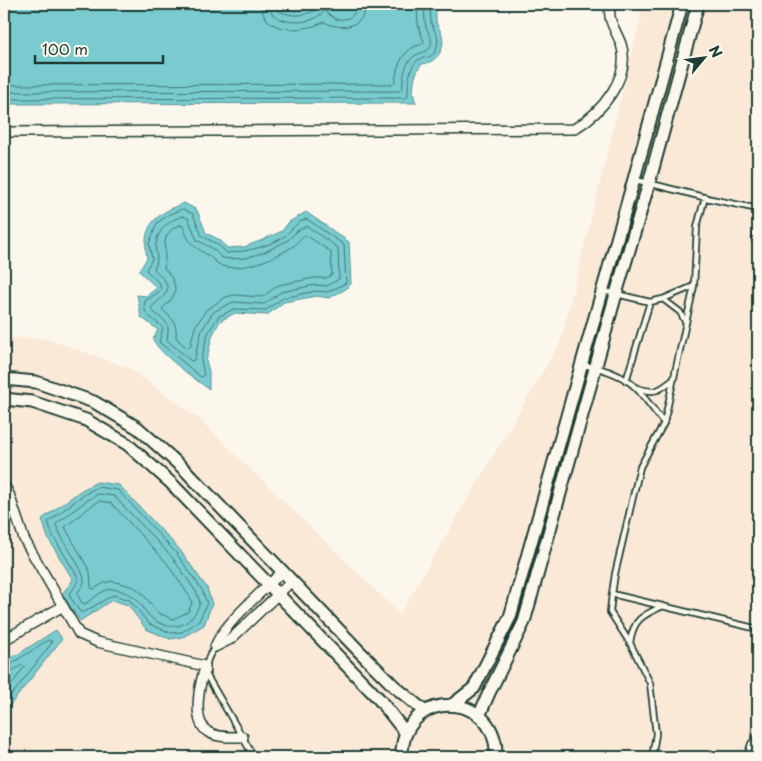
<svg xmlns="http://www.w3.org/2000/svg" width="762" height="761" viewBox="0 0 762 761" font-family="'Playpen Sans',sans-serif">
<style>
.built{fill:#fae9d7}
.water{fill:#79cbd0;stroke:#559292}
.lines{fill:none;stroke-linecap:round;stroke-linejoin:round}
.shore{stroke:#437672;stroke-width:1}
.service-casing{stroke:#1f3d34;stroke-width:8}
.minor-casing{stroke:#1f3d34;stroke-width:12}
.tertiary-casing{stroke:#1f3d34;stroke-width:15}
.service{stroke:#fbf7ec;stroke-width:4.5}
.minor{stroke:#fbf7ec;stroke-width:9}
.tertiary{stroke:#fbf7ec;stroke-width:11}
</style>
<rect width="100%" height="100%" fill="#fbf7ec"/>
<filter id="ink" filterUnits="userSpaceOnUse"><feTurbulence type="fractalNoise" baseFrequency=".02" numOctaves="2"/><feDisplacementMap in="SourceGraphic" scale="10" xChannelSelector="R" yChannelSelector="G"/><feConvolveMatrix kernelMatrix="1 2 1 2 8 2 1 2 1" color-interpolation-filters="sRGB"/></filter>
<g filter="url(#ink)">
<path class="built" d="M644 4H758V757H4V337L47 339 130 368 199 419 400 614 561 341Z"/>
<path class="water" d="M4 4H279L286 9 293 11 308 9 316 4H335L339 9 345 7 349 4H435C436 10 436 14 436 20 436 25 441 30 442 35 446 49 436 63 422 64 413 74 411 91 416 103L4 104Z
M184 203 197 210 206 233 220 240 227 248 244 247 260 241 282 231 289 222 306 212 349 242 351 284 346 289 329 298 317 296 284 302 267 315 235 313 220 321 213 334 206 361 209 371V389C196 380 158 353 153 339L158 330 141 317 137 295 146 296 157 288 139 271 147 258C141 225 156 214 184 203Z
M97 482 119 485 180 550 207 588 212 604 204 625 183 637 170 639 146 629 128 605 112 600 80 621 62 594 73 580 48 538 42 519 80 491Z
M56 630 62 639 4 713V663Z"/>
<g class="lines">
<path class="shore" d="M261 4C262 35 304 32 324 22 341 31 365 28 366 4
M268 4C270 23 297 24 311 20 317 18 321 14 325 11L335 19C347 21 357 16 358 4
M275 4 277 10C290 17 305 17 317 9L319 4
M4 85 393 84 395 82C397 69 400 54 414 47 418 45 421 46 424 42L418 25 417 4
M4 92 400 91 402 90C404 77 403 63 416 55 422 51 428 54 431 45 433 38 428 33 426 27 424 20 425 11 424 4
M4 99 406 98 408 96C408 85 408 65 420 59 428 56 434 59 437 46 440 37 434 31 431 23 430 18 431 10 430 4
M183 209 193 214 202 236 217 244 227 253C244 252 273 246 286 235 294 228 296 222 307 219L344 245 346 283 328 292 316 291 283 298 266 310 234 309 218 317 208 333 201 360 204 375 201 377 159 342 163 328C154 318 142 317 145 301L159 292 161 289 160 284 146 270 152 259 149 244 157 223 168 215Z
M182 216 188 218 197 240 213 249 221 257 227 259 246 258 265 252 288 240 297 231 307 226 338 248 339 279 327 286 315 285 281 292 264 304 233 302 215 311 211 315 202 330 194 360 191 361 167 340C170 321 167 323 152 311L151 308C154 304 159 301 163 297 174 286 161 277 154 269 160 255 155 257 156 245 157 229 169 221 182 216Z
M180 225 183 226C190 244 190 244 206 254 212 257 215 263 222 266 242 272 275 258 292 247 297 244 300 237 306 235L331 252 332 275 326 278H314L279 285 262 297 234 295 226 297 206 310 195 327 190 347 187 348 176 338C177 321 173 320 162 309 165 305 168 303 171 300 180 288 172 277 164 268 168 250 157 234 180 225Z
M98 487 118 490 177 554 202 590 207 603 199 621 182 632 171 633 149 624 130 600 113 595 84 612H80L69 595 78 582V577L53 536 48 522 82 496Z
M99 494 114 496 172 557 197 593 200 603C192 625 175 633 154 620 141 611 143 598 124 592 120 590 116 589 112 589 103 589 93 599 85 604L82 603 77 594C79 590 84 586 84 581 85 570 60 539 56 524L86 501Z
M100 501 111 503 166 562 190 597 192 603 188 612 173 619 158 613 142 593 134 587 112 581 104 583 94 589 91 588 90 572 65 527 90 507Z
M4 666H8L48 640 52 641 51 644 4 705
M4 673 10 672 22 665 25 666 4 695"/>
<defs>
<path id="service" d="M636 180 711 199 758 209
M705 197 697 227 694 286 664 423 640 467 615 574 612 594 758 629
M758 226 755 240 758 241
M604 291 650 302 663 299 694 286
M663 299 680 312 686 323
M583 365C601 368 624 375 637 389 647 400 655 412 664 423
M626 381 650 302
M637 388C655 394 659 391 674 379
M612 594 610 612 630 643 650 683 656 734 652 757
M630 643C633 619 643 615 663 606
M215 647C208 657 205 663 207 676L254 757
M747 757 751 744 758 735"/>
<path id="minor" d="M4 132 574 129C601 113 632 77 621 44 616 30 606 19 611 4
M4 485 9 494 24 539 79 634 97 642 205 666
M4 640 63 606
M215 647C223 624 264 590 283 571
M215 647 231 639 292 581
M205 668C200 683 191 721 208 732 218 738 232 737 243 737"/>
<path id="tertiary" d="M4 379 36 382 94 402 138 428 184 469 359 651 394 686 424 711
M4 399 32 402 86 420 127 444 171 483 379 699 405 732
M452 705 474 688 510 617 634 179 682 4
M479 716 489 693 524 622 616 294 649 183 698 4
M402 757C400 695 482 687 495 742 496 747 496 752 496 757"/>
</defs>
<use href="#service" class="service-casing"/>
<use href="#minor" class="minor-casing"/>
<use href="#tertiary" class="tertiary-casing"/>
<use href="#service" class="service"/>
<use href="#minor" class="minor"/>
<use href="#tertiary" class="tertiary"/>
</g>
</g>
<rect width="762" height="761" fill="none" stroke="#fbf7ec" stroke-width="20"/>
<rect x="10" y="10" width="742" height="741" fill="none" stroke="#1f3d34" stroke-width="2" filter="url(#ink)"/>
<g transform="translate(704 58) rotate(61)" stroke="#fbf7ec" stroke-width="4" paint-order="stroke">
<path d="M0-4L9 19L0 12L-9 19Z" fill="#1f3d34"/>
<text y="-8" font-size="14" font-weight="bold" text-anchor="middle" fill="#1f3d34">N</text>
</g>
<path d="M35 55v8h128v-8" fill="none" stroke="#1f3d34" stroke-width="2.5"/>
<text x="42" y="55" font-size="15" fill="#1f3d34" stroke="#fbf7ec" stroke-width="4" paint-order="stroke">100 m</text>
</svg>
